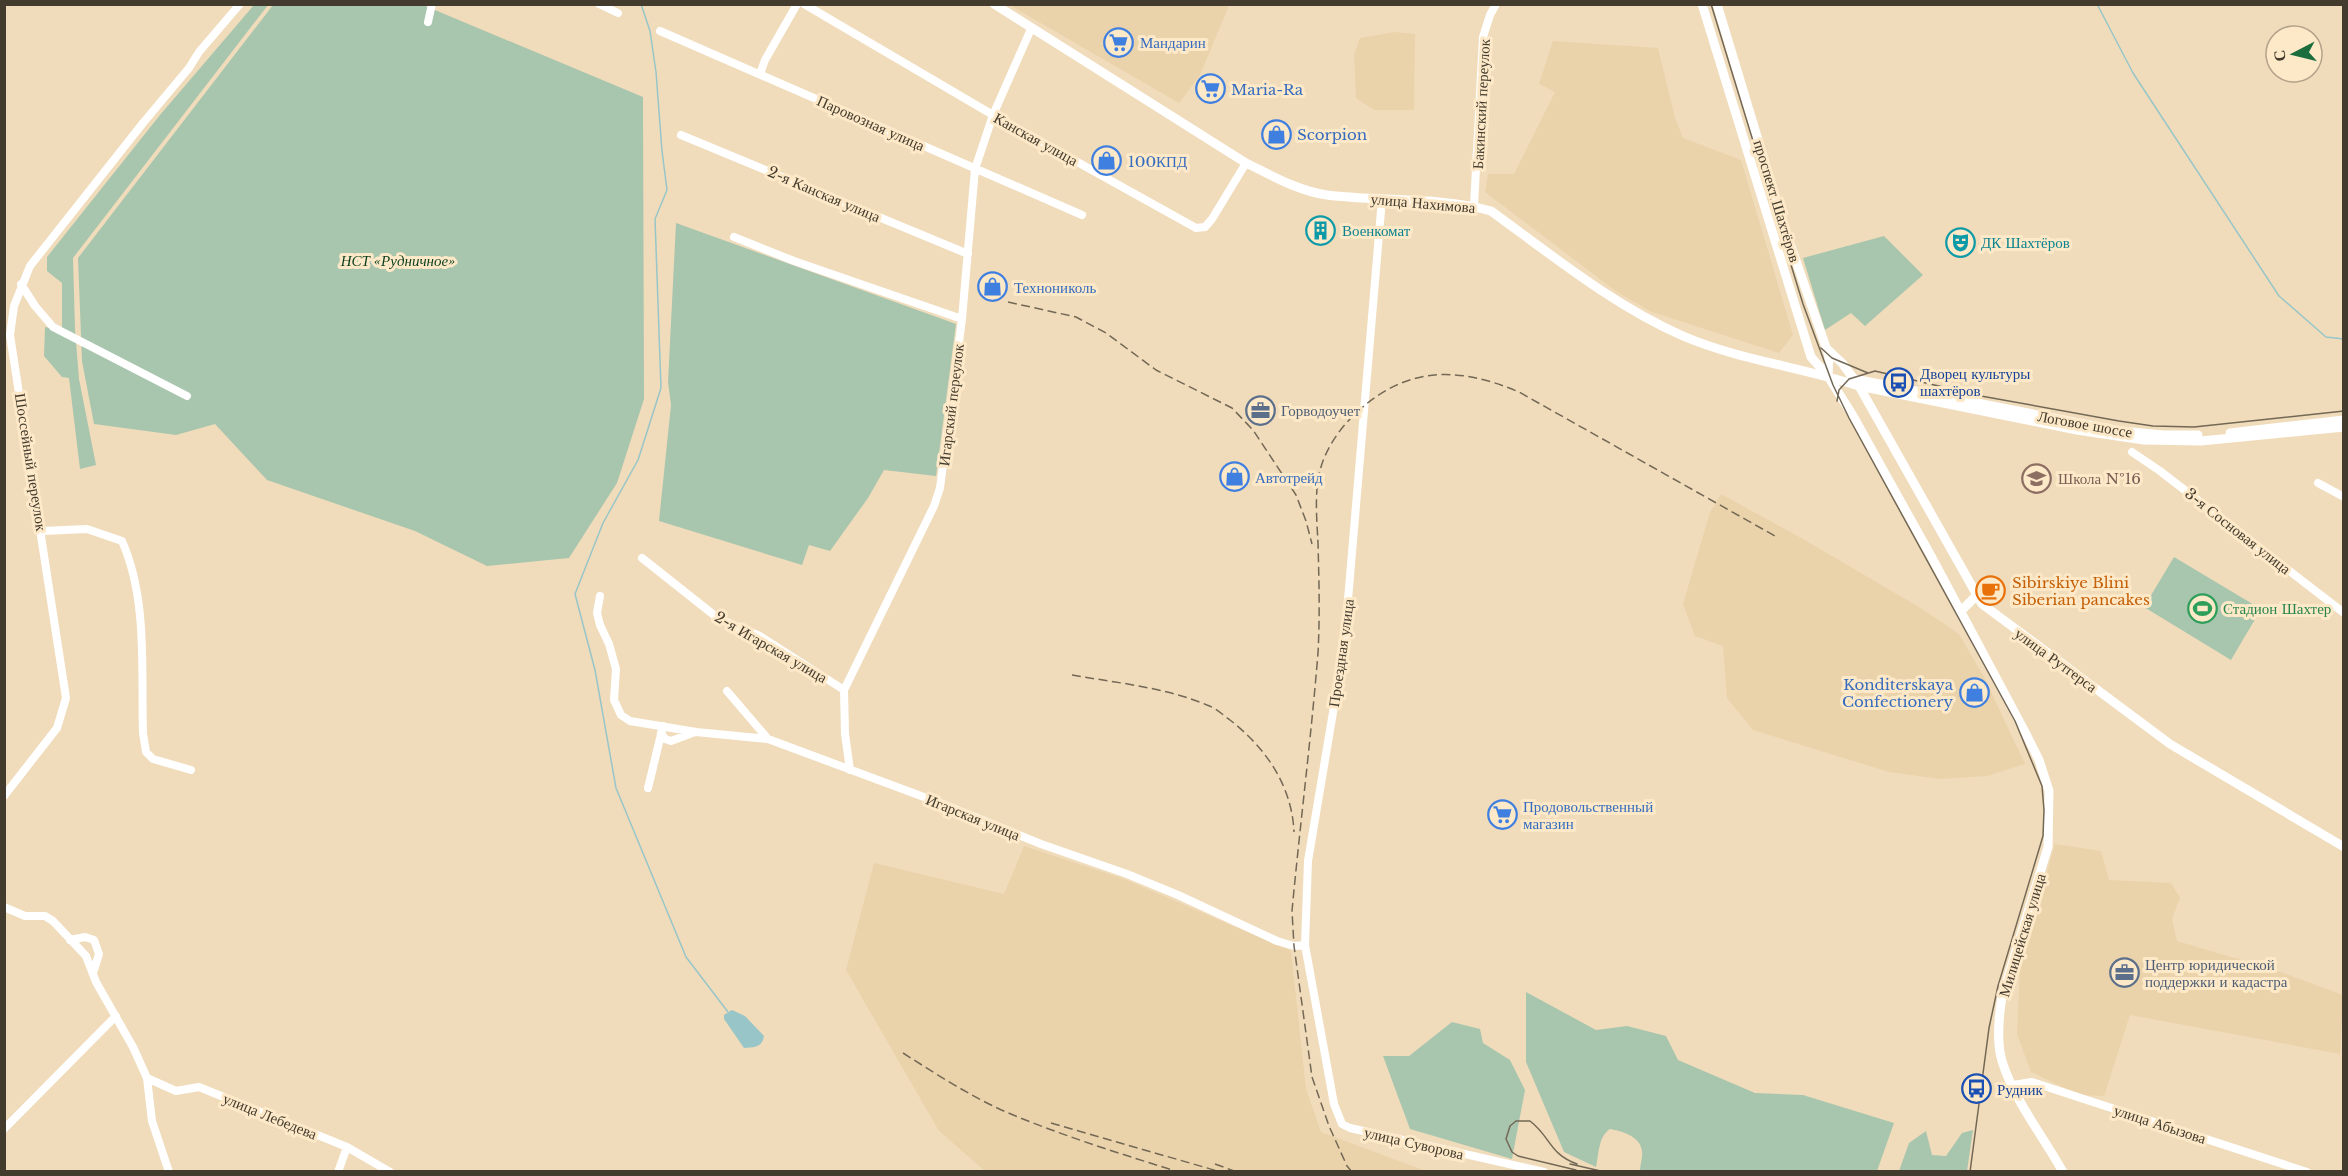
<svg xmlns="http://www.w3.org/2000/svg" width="2348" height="1176" viewBox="0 0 2348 1176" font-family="'Libre Baskerville',serif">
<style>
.built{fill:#ead2ab}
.green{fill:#a8c5ae}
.water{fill:#98c6c8}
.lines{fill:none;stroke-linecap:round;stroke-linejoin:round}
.stream{stroke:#98c6c8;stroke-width:1.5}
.minor{stroke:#fff;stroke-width:8}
.major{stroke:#fff;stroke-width:9}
.tram{stroke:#736855;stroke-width:1.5}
.rail{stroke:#736855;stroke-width:1.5;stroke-dasharray:9 4.5;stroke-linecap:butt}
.labels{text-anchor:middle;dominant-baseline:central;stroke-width:6;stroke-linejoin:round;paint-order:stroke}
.shop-label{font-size:15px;fill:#366cbe;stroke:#fde9c8;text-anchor:start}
.street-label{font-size:15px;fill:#433b2e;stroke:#fde9c8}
.culture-label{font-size:15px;fill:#0d838f;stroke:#fde9c8;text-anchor:start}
.park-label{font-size:15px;font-style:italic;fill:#0a3e1d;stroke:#fde9c8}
.transit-label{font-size:15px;fill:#164399;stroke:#fde9c8;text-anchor:start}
.service-label{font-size:15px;fill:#4e5e75;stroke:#fde9c8;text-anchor:start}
.education-label{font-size:15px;fill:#785e54;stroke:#fde9c8;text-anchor:start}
.food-label{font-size:15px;fill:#c56008;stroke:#fde9c8;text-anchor:start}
.leisure-label{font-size:15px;fill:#27864d;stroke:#fde9c8;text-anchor:start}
</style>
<rect width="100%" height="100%" fill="#f0dcbb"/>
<path class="built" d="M1014 4H1228V8L1200 75 1179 103 1013 7Z
M1395 32 1415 34 1414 110H1374L1356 98 1354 55 1360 38Z
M1553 41 1658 48 1675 118 1683 138 1741 160 1793 335 1779 353 1652 312 1617 292 1485 192 1488 174H1514L1555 92 1539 84Z
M1721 494 1803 539 1919 607 1959 634 1984 677 2025 764 1987 776 1940 779 1889 772 1753 730 1727 698 1723 646 1695 636 1683 604 1710 512Z
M2055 844 2101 851 2109 880 2171 883 2180 898 2172 919 2177 941 2278 971 2343 995 2340 1054 2130 1015 2104 1096 2080 1095 2031 1072 2017 1034 2020 966Z
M1024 846 1124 879 1291 951 1306 1089 1321 1132 1426 1171H985L939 1131 846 970 874 863 1004 894Z"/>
<path class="green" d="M254 5H268L73 258 75 329 79 379 96 465 80 469 69 378 62 377 44 356 45 327 62 331V283L47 271V257L160 115Z
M273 5H423L643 97 644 399 617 483 569 558 487 566 415 531 267 480 215 424 176 435 94 424 82 361 78 258Z
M676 223 956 324 936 476 884 470 868 498 830 551 809 545 802 565 659 521 671 405 668 382Z
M1884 236 1923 275 1865 326 1851 313 1825 330 1803 258Z
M2174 557 2261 609 2231 660 2144 607Z
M1526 992 1596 1030 1627 1026 1666 1036 1678 1060 1755 1093 1803 1095 1894 1123 1877 1171H1640C1640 1165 1643 1157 1642 1151 1640 1136 1622 1131 1610 1129 1598 1137 1599 1154 1596 1167L1564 1152 1526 1062Z
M1452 1022 1480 1029 1483 1043 1510 1060 1525 1090 1512 1159 1410 1129 1383 1056H1409Z
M1973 1130 1967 1171H1899L1909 1143 1926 1131 1932 1155 1946 1156 1962 1133Z"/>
<path class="water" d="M732 1010 745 1016 764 1036C762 1048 754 1047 744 1048L724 1019V1015Z"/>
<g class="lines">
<path class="stream" d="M641 4 650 31 656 72 662 151 667 190 655 219 661 388 638 460 603 523 575 594 595 670 616 788 686 957 728 1012
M2097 4 2133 73 2279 296 2326 337 2344 339"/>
<path class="minor" d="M599 4 618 13
M804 4 993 115 1196 228 1205 227 1212 219 1246 163
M428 22 432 4
M660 31 1082 215
M760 74 765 60 797 4
M681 135 968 254
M1382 199 1344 647 1308 861 1305 945 1334 1104 1342 1124 1350 1128 1544 1172
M1474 206 1483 37 1490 15 1496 4
M734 237 794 261 962 319
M21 284 35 306 53 327 187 396
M2132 452 2160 471 2344 613
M2318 483 2344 497
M42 531 87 529 122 541C148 600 141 670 143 733L146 752 153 759 191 770
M642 558 719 619 760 636 844 690
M600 596 597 613 600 625 609 644 616 669 614 700 621 715 630 721 696 732 768 739 940 803 1041 844 1127 874 1178 895 1277 941 1294 946 1305 945
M727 691 768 739
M661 733 665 739 671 741 695 732
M850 770 845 734 844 690 934 506 940 488 962 319 975 169 993 115 1031 29
M648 788 663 726
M4 796 57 728 66 698 10 335 14 306 30 266 143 123 189 68 199 52 240 4
M4 907 25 916H45L53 921 86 956 96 982 133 1047 147 1078 152 1121 169 1172
M70 940 85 937 94 940 99 954 93 973
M147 1078 176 1091 199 1087 347 1147 390 1172
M2013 1085 2032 1082 2307 1172
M4 1129 116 1016
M338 1172 347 1147"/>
<path class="major" d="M994 4 1246 163C1271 175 1298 191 1327 195 1381 202 1438 196 1491 211 1553 256 1613 305 1683 336 1739 360 1801 367 1859 386L2077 430 2144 440 2201 441 2344 427
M1702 4 1811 357 1828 376 1853 416 1931 556 2024 730 2039 760 2049 791 2048 847 2002 996C1999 1016 1996 1041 2002 1061 2014 1100 2043 1136 2063 1172
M1717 4 1785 229 1829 356 1828 376
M1826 348 1842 363 1859 386 1982 604 2170 744 2344 847
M1854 379 2120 431 2164 435H2198
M2230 433 2344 420
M1960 612 1976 596"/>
<path class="tram" d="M1711 4 1803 304 1833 385 1849 418 2015 721 2042 786 2044 810 2043 836 1998 986 1989 1028 1970 1172
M1821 348 1832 358 1868 373
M1837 401 1839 390 1849 379 1875 371 1981 396 2119 421 2153 426 2194 427 2344 411
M1570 1164 1605 1172
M1576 1170 1518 1156 1512 1152 1506 1139 1510 1126 1516 1121H1530C1551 1137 1549 1154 1577 1164"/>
<path class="rail" d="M1008 302 1076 317 1106 333 1156 370 1232 408 1253 430 1296 495 1306 521 1312 544
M1072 675C1117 683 1164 687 1207 705 1216 708 1223 715 1230 720 1266 748 1292 786 1294 832
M903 1053C936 1074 970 1096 1006 1112 1063 1136 1121 1154 1179 1172
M1051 1123 1221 1172
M1215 1164 1237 1172
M1352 1172 1347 1166 1329 1126 1312 1077 1294 946 1292 911C1300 825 1311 739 1318 653 1320 616 1319 580 1318 543 1317 523 1315 500 1318 480 1322 454 1337 431 1356 413 1406 366 1458 366 1519 392L1775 536"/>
</g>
<defs>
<symbol id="supermarket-ring" viewBox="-11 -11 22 22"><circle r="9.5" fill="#fde9c8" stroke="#3f7fe0" stroke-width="1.5"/><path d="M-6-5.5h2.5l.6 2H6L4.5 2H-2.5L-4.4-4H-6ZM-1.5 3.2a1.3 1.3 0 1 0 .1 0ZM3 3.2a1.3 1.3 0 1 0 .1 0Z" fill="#3f7fe0"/></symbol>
<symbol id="shop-ring" viewBox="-11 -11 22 22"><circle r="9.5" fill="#fde9c8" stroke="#3f7fe0" stroke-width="1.5"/><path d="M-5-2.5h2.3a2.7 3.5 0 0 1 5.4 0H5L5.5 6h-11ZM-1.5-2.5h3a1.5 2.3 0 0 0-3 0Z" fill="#3f7fe0"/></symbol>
<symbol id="building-ring" viewBox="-11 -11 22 22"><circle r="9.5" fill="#fde9c8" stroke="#0f9aa8" stroke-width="1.5"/><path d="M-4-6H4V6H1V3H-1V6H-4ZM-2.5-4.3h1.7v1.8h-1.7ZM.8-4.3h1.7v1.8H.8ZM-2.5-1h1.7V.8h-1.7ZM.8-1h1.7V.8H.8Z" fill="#0f9aa8"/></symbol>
<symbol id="theatre-ring" viewBox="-11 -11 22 22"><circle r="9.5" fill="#fde9c8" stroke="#0f9aa8" stroke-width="1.5"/><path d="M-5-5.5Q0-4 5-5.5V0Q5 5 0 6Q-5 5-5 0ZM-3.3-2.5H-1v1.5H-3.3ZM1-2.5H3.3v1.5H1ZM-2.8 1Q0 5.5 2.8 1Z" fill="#0f9aa8"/></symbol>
<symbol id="bus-ring" viewBox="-11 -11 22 22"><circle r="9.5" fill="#fde9c8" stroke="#1a4fb4" stroke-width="1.5"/><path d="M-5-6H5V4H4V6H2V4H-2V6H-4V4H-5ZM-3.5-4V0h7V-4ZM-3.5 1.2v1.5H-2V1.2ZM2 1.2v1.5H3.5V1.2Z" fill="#1a4fb4"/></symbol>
<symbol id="office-ring" viewBox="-11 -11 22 22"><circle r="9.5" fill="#fde9c8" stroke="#5c6f8a" stroke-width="1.5"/><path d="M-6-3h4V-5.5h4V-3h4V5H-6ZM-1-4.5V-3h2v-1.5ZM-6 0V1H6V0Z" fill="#5c6f8a"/></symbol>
<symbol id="school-ring" viewBox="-11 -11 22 22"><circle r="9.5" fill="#fde9c8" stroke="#8d6e63" stroke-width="1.5"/><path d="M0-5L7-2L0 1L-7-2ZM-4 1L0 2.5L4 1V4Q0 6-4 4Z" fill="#8d6e63"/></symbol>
<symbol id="cafe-ring" viewBox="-11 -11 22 22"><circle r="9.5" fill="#fde9c8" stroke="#e8710a" stroke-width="1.5"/><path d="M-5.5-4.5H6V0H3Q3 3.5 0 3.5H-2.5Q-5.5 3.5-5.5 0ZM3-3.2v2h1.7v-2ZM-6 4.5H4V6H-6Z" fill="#e8710a"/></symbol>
<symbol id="stadium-ring" viewBox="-11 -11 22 22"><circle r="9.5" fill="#fde9c8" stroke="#2e9e5b" stroke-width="1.5"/><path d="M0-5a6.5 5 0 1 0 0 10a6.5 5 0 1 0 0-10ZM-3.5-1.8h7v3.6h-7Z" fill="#2e9e5b"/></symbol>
</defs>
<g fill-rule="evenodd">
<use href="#supermarket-ring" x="1102" y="26" width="33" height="33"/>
<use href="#supermarket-ring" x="1194" y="72" width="33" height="33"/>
<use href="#shop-ring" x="1260" y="118" width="33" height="33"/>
<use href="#shop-ring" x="1090" y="144" width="33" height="33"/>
<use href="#building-ring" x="1304" y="214" width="33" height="33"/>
<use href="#theatre-ring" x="1944" y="226" width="33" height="33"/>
<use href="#shop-ring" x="976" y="270" width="33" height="33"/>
<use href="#bus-ring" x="1882" y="366" width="33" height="33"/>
<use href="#office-ring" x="1244" y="394" width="33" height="33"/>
<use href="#shop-ring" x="1218" y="460" width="33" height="33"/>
<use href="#school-ring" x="2020" y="462" width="33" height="33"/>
<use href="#cafe-ring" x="1974" y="574" width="33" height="33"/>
<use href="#stadium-ring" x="2186" y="592" width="33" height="33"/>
<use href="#shop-ring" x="1958" y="676" width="33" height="33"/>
<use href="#supermarket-ring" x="1486" y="798" width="33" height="33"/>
<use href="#office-ring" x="2108" y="956" width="33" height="33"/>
<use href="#bus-ring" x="1960" y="1072" width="33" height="33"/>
</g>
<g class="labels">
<g class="shop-label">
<text x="1140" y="42">Мандарин</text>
<text x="1231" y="89">Maria-Ra</text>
<text x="1297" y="134">Scorpion</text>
<text x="1128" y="161">100КПД</text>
<text x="1014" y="287">Технониколь</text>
<text x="1255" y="477">Автотрейд</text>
<text x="1953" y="684" text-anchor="end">Konditerskaya<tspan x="1953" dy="17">Confectionery</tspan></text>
<text x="1523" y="806">Продовольственный<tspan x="1523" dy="17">магазин</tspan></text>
</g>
<g class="street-label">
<text transform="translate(1481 104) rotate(-87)">Бакинский переулок</text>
<text transform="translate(871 123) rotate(24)">Паровозная улица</text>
<text transform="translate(1036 139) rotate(29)">Канская улица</text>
<text transform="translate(824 194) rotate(23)">2-я Канская улица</text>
<text transform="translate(1777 201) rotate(73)">проспект Шахтёров</text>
<text transform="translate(1423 203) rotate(5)">улица Нахимова</text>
<text transform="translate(951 405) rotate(-83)">Игарский переулок</text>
<text transform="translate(2085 424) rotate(10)">Логовое шоссе</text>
<text transform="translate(31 462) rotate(81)">Шоссейный переулок</text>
<text transform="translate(2238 531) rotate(38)">3-я Сосновая улица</text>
<text transform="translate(771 647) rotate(30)">2-я Игарская улица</text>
<text transform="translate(1341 653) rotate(-82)">Проездная улица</text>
<text transform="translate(2056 660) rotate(36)">улица Рутгерса</text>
<text transform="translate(973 817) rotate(22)">Игарская улица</text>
<text transform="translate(2022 935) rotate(-73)">Милицейская улица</text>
<text transform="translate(270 1116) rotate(22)">улица Лебедева</text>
<text transform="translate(2160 1124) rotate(18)">улица Абызова</text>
<text transform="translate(1414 1143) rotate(13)">улица Суворова</text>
</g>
<g class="culture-label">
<text x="1342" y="230">Военкомат</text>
<text x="1981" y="242">ДК Шахтёров</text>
</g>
<g class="park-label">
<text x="398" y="260">НСТ «Рудничное»</text>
</g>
<g class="transit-label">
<text x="1920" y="373">Дворец культуры<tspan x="1920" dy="17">шахтёров</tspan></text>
<text x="1997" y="1089">Рудник</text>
</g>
<g class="service-label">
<text x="1281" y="410">Горводоучет</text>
<text x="2145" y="964">Центр юридической<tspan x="2145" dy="17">поддержки и кадастра</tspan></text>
</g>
<g class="education-label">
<text x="2058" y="478">Школа №16</text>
</g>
<g class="food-label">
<text x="2012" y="582">Sibirskiye Blini<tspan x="2012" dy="17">Siberian pancakes</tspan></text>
</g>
<g class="leisure-label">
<text x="2223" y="608">Стадион Шахтер</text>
</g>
</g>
<rect width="2348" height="1176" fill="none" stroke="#433b2e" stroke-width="12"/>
<g transform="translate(2294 54) rotate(263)"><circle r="28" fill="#fde9c8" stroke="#b3a38a" stroke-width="1.5"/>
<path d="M0-4.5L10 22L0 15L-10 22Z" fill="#1c6d3e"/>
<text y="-9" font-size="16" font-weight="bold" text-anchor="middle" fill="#433b2e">С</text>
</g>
</svg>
